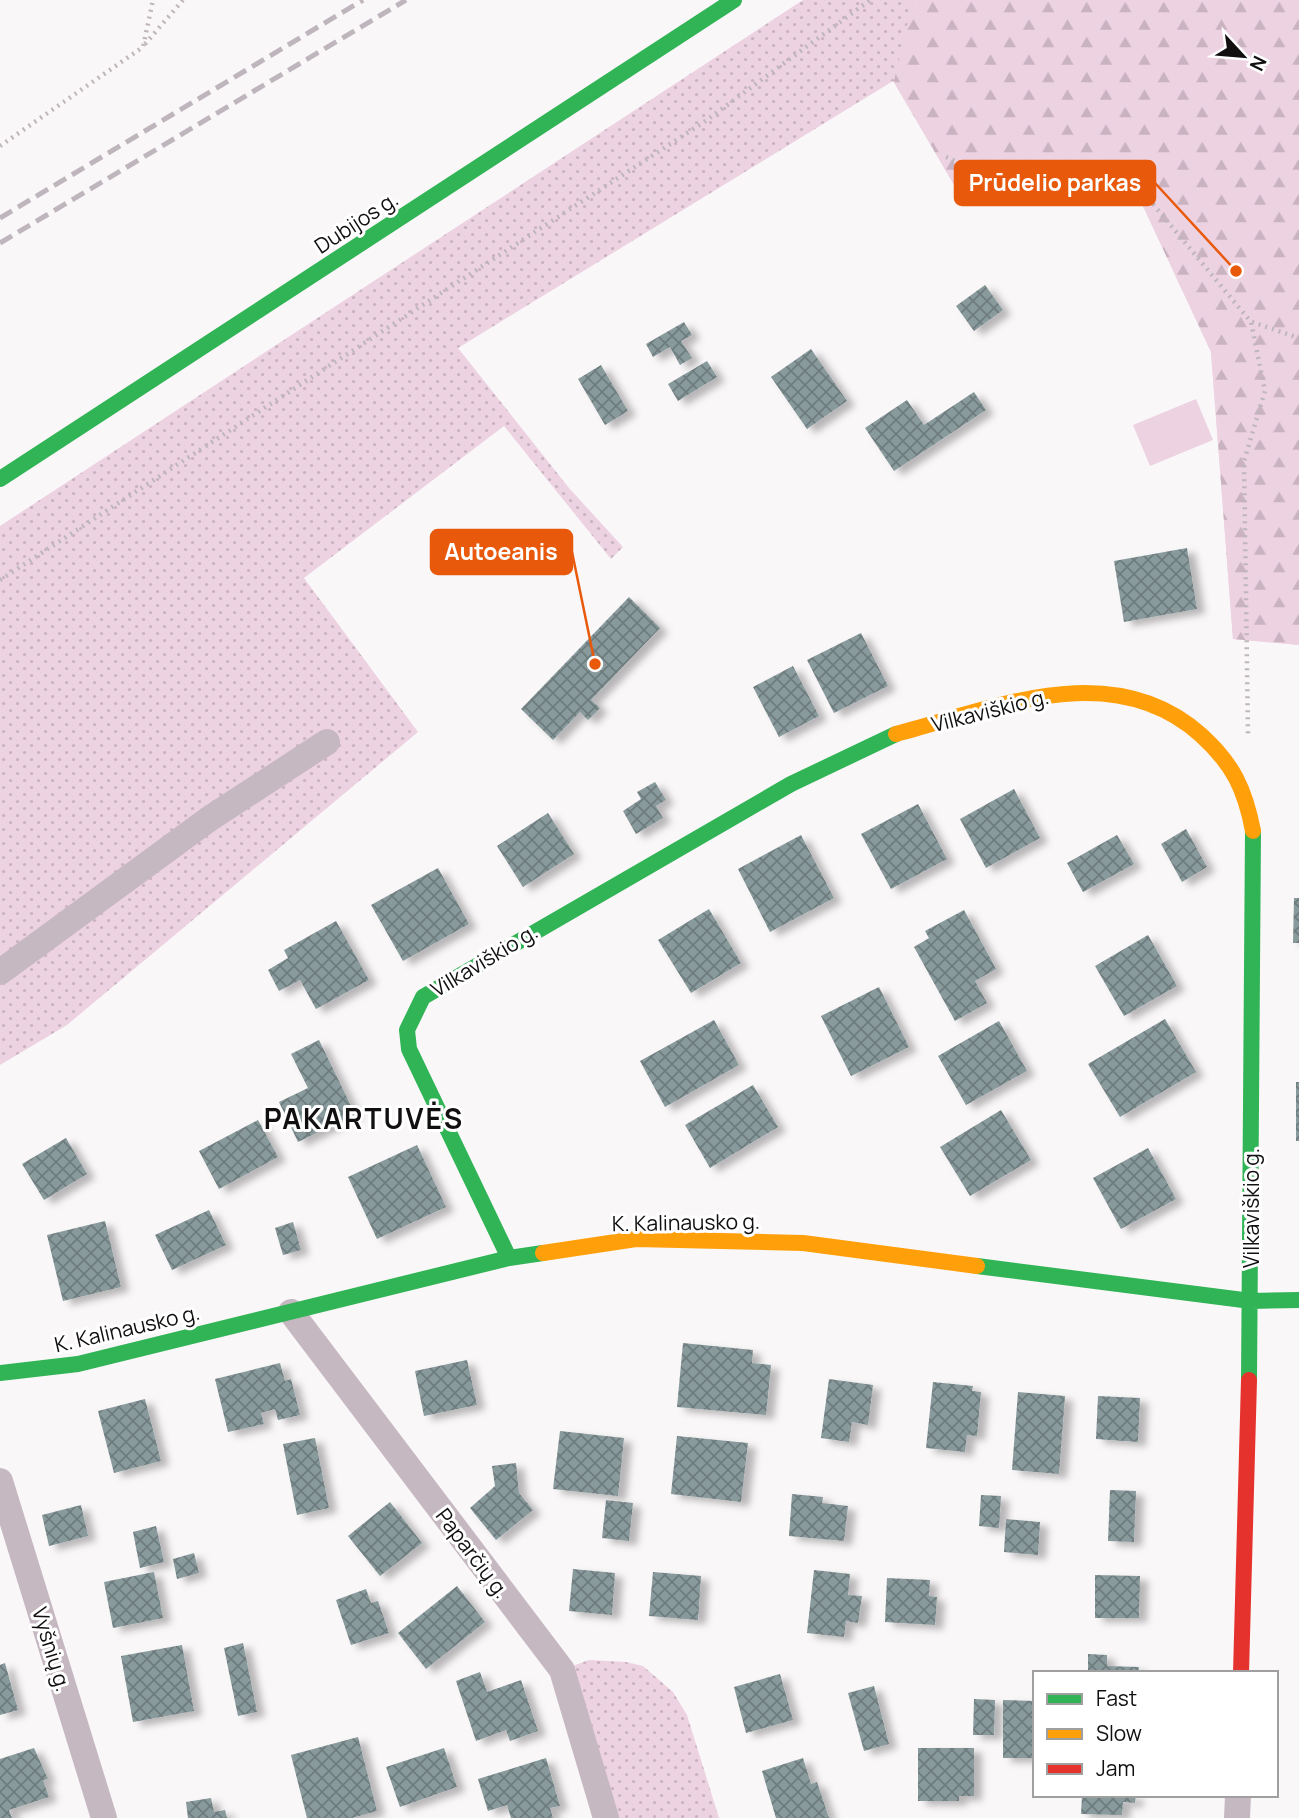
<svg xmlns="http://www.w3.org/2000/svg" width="1299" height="1818" viewBox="0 0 1299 1818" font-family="Manrope,sans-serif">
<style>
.green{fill:url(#green-dots)}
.forest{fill:url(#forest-firs)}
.pitch{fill:#edd2e2}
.building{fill:url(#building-cross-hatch);filter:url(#shadow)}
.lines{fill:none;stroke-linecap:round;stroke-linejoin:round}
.path{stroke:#beb6bb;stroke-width:4.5;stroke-dasharray:2 5;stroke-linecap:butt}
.street{stroke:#c6b8c1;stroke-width:26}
.fast{stroke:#30b455;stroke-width:16}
.slow{stroke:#ff9f0a;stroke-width:16}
.jam{stroke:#e5322d;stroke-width:16}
.rail{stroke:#beb6bc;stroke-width:5;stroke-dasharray:14 7;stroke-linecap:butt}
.labels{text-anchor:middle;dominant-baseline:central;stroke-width:6;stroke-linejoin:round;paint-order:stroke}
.street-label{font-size:21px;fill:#110f10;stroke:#fff}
.district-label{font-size:28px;font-weight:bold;letter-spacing:2px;fill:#110f10;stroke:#fff}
.leader{fill:none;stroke:#e8590c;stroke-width:2.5}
.callout-dot{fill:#e8590c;stroke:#fff;stroke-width:2.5}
.callout{fill:#e8590c;stroke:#e8590c;stroke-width:2.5}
.callout-label{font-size:23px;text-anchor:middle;font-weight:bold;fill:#fff}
</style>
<defs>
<pattern id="green-dots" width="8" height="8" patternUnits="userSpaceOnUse" patternTransform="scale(1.75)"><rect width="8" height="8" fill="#edd2e2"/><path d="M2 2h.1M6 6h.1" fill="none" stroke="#cab3c1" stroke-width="1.8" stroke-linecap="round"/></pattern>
<pattern id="forest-firs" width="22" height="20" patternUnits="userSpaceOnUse" patternTransform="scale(1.75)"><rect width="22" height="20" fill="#edd2e2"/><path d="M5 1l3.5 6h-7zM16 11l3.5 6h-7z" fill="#cab3c1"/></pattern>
<pattern id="building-cross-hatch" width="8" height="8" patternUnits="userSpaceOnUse" patternTransform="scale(1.75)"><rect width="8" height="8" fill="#889a9c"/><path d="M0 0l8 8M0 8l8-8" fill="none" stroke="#6e7c7e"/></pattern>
<filter id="shadow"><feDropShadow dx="8" dy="4.5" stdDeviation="3.5" flood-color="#0004"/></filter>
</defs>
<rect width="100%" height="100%" fill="#faf7f9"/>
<path class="green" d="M803 0H1299V645L1233 639 1211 352 1136 191 1021 178 957 190 893 81 458 348 569 488 623 547 611 559 504 426 304 578 418 732 67 1025 0 1065V526Z
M589 1660 626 1662 643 1666 673 1692 687 1715 719 1818H606L562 1670Z"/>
<path class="forest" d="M913 0H1299V645L1233 639 1211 352 1136 191 1021 178 957 190 894 81Z"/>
<path class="pitch" d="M1196 399 1213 440 1150 466 1133 425Z"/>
<path class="building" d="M985 285 1003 310 974 331 956 306Z
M684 322 692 335 681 341 692 358 680 365 670 347 653 357 646 344Z
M811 349 847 401 807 429 771 377Z
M707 361 717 377 678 401 668 384Z
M601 365 628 411 605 425 578 379Z
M974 392 986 410 894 471 865 428 907 400 924 425Z
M1187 548 1197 609 1124 622 1114 561Z
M629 597 660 628 591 700 600 708 588 720 580 712 553 740 521 709Z
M861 633 888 686 834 713 807 660Z
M793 666 819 716 779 737 753 687Z
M655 782 666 800 656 806 663 818 636 834 623 811 641 799 637 792Z
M1014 789 1040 838 986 868 960 819Z
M918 804 947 859 891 889 861 834Z
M548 813 574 854 523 887 497 846Z
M1186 829 1207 867 1182 882 1161 844Z
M801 835 834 898 770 932 738 869Z
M1117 835 1134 864 1083 892 1067 863Z
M438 868 469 924 403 961 371 905Z
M1294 898H1299V943H1293Z
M709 909 741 963 691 993 658 940Z
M964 910 996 969 975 981 987 1003 955 1021 914 947 929 938 925 931Z
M336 921 369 980 316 1009 300 980 279 991 268 970 288 958 284 950Z
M1148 935 1177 986 1124 1016 1095 966Z
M879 987 909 1047 851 1076 821 1016Z
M1165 1019 1196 1072 1120 1117 1088 1064Z
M714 1020 739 1065 665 1107 640 1061Z
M999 1021 1027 1071 966 1105 938 1056Z
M319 1040 355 1114 298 1142 279 1102 308 1088 291 1054Z
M1296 1082H1299V1141H1296Z
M753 1085 778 1127 710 1168 685 1125Z
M1001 1110 1031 1160 970 1196 940 1147Z
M258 1120 278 1157 219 1189 199 1151Z
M66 1138 87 1174 44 1200 22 1164Z
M417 1145 446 1207 377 1239 348 1177Z
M1148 1148 1176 1199 1121 1229 1093 1178Z
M209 1210 226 1245 172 1270 155 1235Z
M105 1221 121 1287 63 1301 47 1235Z
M293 1222 301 1250 283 1255 275 1228Z
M683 1343 753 1350 752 1363 771 1365 766 1415 677 1407Z
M467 1360 477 1405 424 1416 415 1371Z
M280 1363 285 1381 291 1379 300 1415 278 1420 275 1409 261 1413 264 1424 228 1432 215 1379Z
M829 1379 873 1385 868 1425 852 1422 849 1442 821 1438Z
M933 1382 973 1386 972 1391 981 1392 977 1436 967 1435 965 1452 926 1448Z
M1018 1392 1065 1396 1059 1474 1012 1470Z
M1098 1396 1140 1398 1138 1442 1096 1439Z
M145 1399 161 1461 114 1473 98 1411Z
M560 1431 624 1438 618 1496 553 1489Z
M677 1436 748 1443 741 1502 671 1494Z
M315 1438 329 1508 297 1515 283 1444Z
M516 1463 519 1493 533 1510 496 1540 470 1508 495 1486 492 1466Z
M1110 1490 1136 1491 1134 1542 1108 1541Z
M792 1494 823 1497 822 1503 848 1506 844 1541 789 1536Z
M981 1495 1001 1496 999 1528 979 1526Z
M606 1500 633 1503 629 1541 602 1538Z
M390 1502 422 1543 380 1576 348 1536Z
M81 1505 88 1536 49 1546 42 1515Z
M1006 1519 1040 1522 1038 1555 1004 1552Z
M156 1526 164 1562 140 1568 133 1532Z
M194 1553 199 1573 177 1579 173 1559Z
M573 1569 615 1573 612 1615 569 1611Z
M814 1570 850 1574 848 1595 862 1596 858 1623 846 1621 844 1637 807 1633Z
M154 1572 163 1618 113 1628 104 1582Z
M653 1572 701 1576 698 1620 649 1616Z
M1095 1575 1140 1576 1139 1618H1095Z
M887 1578 930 1580 929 1596 937 1597 935 1625 885 1622Z
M457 1586 485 1622 426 1669 398 1633Z
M366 1589 371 1603 378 1601 389 1633 351 1645 336 1600Z
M243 1643 257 1712 238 1716 224 1648Z
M182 1645 194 1711 133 1722 121 1656Z
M1088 1654 1107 1655V1666L1139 1667 1138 1673H1088Z
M5 1663 18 1710 0 1715V1665Z
M480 1672 487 1692 521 1680 538 1731 510 1741 506 1730 476 1741 456 1681Z
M780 1674 793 1720 746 1733 734 1687Z
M874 1686 889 1744 864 1751 848 1693Z
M974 1699 995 1700 994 1735H973Z
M1003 1700 1035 1701V1758H1003Z
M358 1737 377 1811 352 1818H307L291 1755Z
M34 1748 48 1779 43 1780 49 1797 9 1810 12 1818H0V1759Z
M444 1748 457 1787 400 1807 386 1767Z
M918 1748H974V1796H959V1801H918Z
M546 1758 560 1806 550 1808 553 1818H511L507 1805 488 1811 478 1779Z
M803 1758 811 1784 817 1782 829 1818H776L762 1771Z
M1082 1795H1136L1135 1803 1123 1802 1122 1815 1081 1814Z
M211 1798 214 1812 225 1810 227 1818H188L186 1802Z"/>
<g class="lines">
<path class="path" d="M145 44 183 0
M0 146 143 47 153 0
M946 157 1022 190 1148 198 1251 322 1265 391 1244 461 1248 734
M1252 322 1299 338
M0 580 704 122 870 0"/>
<path class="street" d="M0 972 209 819 327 742
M291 1312 562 1670 606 1818
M0 1481 104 1818
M1237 1818 1238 1795"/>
<path class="fast" d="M0 479 734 0
M509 1258 409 1049 407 1030 423 997 791 784 896 734
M977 1266 1251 1301 1299 1300
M0 1373 78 1364 509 1258 543 1253
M1249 1380 1253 831"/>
<path class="slow" d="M896 734C995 708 1113 656 1201 735 1233 764 1245 789 1253 831
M543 1253 636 1239 803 1243 977 1266"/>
<path class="jam" d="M1241 1673 1249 1380"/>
<path class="rail" d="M0 218 363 0
M0 243 406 0"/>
</g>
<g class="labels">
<g class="street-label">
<text transform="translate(356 222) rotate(-33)">Dubijos g.</text>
<text transform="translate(990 710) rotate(-14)">Vilkaviškio g.</text>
<text transform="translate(484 960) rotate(-31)">Vilkaviškio g.</text>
<text transform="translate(1251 1208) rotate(-90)">Vilkaviškio g.</text>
<text transform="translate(686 1222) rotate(-1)">K. Kalinausko g.</text>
<text transform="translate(127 1328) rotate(-13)">K. Kalinausko g.</text>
<text transform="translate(473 1553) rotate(53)">Paparčių g.</text>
<text transform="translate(52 1649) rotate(73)">Vyšnių g.</text>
</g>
<g class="district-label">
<text x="364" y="1118">PAKARTUVĖS</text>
</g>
</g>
<path class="leader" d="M1236 271L1155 183M595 664L572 552"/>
<g class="callout-dot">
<circle cx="1236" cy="271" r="7"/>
<circle cx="595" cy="664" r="7"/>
</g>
<g class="callout">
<rect x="955" y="161" width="200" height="44" rx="7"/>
<rect x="431" y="530" width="141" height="44" rx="7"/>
</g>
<g class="callout-label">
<text x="1055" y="191">Prūdelio parkas</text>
<text x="501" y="560">Autoeanis</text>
</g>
<rect x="1033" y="1671" width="245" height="126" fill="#ffffff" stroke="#a09f9f" stroke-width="2"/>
<rect x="1047" y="1694" width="35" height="10" fill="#30b455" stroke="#a09f9f" stroke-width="2"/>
<text x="1096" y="1706" font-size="21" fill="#110f10">Fast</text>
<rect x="1047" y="1729" width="35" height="10" fill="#ff9f0a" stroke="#a09f9f" stroke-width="2"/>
<text x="1096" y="1741" font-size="21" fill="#110f10">Slow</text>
<rect x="1047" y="1764" width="35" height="10" fill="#e5322d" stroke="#a09f9f" stroke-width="2"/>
<text x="1096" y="1776" font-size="21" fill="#110f10">Jam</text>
<g transform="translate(1243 56) rotate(116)" stroke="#ffffff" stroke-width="5" paint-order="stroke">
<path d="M0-5L12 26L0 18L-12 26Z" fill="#110f10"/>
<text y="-10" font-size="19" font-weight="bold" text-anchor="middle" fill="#110f10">N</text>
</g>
</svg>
